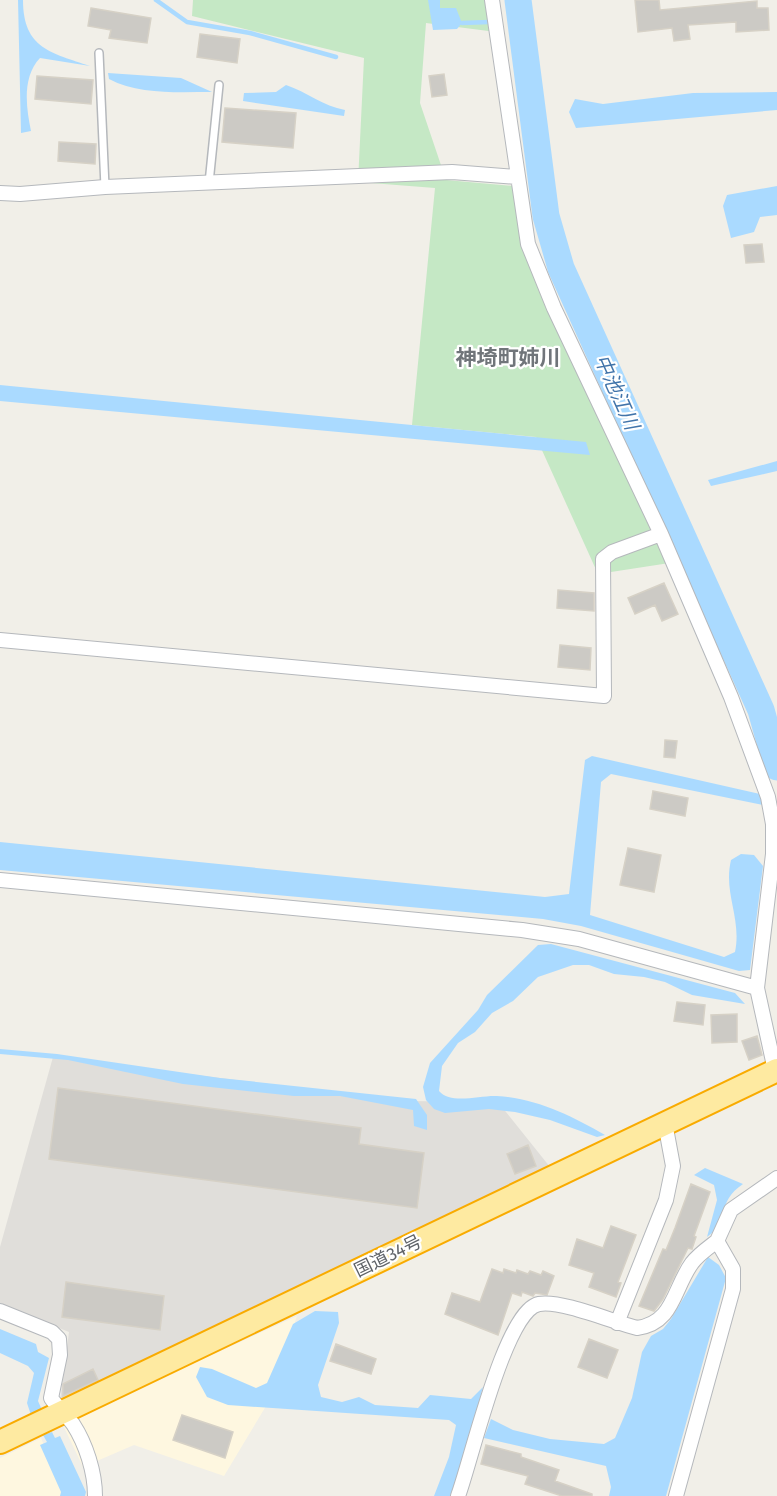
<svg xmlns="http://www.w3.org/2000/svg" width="777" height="1496" viewBox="0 0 777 1496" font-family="'Fira Sans','Noto Sans JP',sans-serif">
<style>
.commercial{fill:#fef7e0}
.industrial{fill:#e0deda}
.green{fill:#c5e8c5}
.water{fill:#aadaff}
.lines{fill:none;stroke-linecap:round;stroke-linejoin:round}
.stream{stroke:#aadaff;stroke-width:4.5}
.river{stroke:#aadaff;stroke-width:27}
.building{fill:#cccac5;stroke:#d6d1c6;stroke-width:1.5}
.service-casing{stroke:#b5b8bc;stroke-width:10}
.minor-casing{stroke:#b5b8bc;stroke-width:16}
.trunk-casing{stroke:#f9ab00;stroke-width:26}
.service{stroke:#fff;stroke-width:7}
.minor{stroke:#fff;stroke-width:14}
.trunk{stroke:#feeaa1;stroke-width:22}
.labels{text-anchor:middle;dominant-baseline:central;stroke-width:4.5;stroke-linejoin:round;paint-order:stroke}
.street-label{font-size:18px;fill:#5f6368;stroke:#fff}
.water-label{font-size:20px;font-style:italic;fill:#4174aa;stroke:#fff}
.quarter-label{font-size:21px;font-weight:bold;fill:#70757a;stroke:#fff}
</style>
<rect width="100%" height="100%" fill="#f1efe8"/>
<path class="commercial" d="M297 1316 269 1401 224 1476 134 1445 83 1467 62 1423Z
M41 1438 65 1496H0V1458Z"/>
<path class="industrial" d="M53 1057 404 1101 498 1102 550 1167 60 1401 69 1332 0 1304V1247Z"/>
<path class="green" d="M193 0H498L504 33 426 23 420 103 446 180 525 187 534 246 676 562 598 574 536 437 412 425 435 188 358 182 364 58 192 16Z"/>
<path class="water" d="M18 0H23C23 49 52 53 90 66L40 58C22 77 26 107 31 131L21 133Z
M428 0H440V8H456L462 23 457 29 433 30Z
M108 73 181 78 212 92C178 92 139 95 109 79Z
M286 85C307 92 323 106 345 110L344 116 243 101 244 93 276 92Z
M777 92V110L576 128 569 112 575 99 603 104 693 93Z
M777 186V215L760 217 754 232 731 238 723 206 727 195Z
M0 385 586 442 590 455 0 401Z
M777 461V471L711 486 708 480Z
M592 756 760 794 763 805 611 774 601 782 590 915 724 957 735 952C742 918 723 893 731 860L741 854 754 855 763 866 750 970 739 971 581 926 543 919 0 870V842L545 897 569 894 585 760Z
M551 944 735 993 745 1004 692 995 665 982 644 977 614 974 589 965H573L538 977 513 1001 492 1013 475 1032 458 1043 442 1066 439 1091C451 1105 480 1095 497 1096 536 1098 572 1116 605 1135L597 1137 550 1120 515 1112 489 1109 445 1113 434 1109 426 1100 423 1087 430 1063 478 1010 487 995 538 945Z
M0 1049 57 1054 220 1078 416 1099 427 1115V1130L414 1126 413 1110 340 1096H294L183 1084 68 1060 0 1054Z
M705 1168 743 1184C716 1202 729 1222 707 1237L717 1200 714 1185 694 1175Z
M708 1257 719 1265 726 1278 666 1496H609L611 1487 606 1466 484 1438 491 1419 513 1430 550 1439 604 1444 615 1438 632 1398 642 1352 651 1336 663 1329 671 1319Z
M315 1311 338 1312 339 1323 318 1385 321 1397 342 1402 359 1397 375 1405 418 1408 430 1395 471 1399 483 1387 464 1459 450 1496H434L449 1457 456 1425 449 1420 228 1405 207 1397 196 1377 200 1367 212 1369 256 1388 267 1383 293 1324Z
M0 1329 36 1344 38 1352 49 1358 38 1401 42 1410 31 1415 27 1403 34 1373 28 1366 0 1353Z
M52 1432 55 1438 60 1436 86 1492 85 1496H60L61 1492 40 1445 47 1442 43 1435Z"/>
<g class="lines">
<path class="stream" d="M156 0 187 22 250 33 336 57
M462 23 489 22"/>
<path class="river" d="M518 0 546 216 561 268 761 710 777 767"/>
</g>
<path class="building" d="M635 0H659L660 10 757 1V8H768L769 30 736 32V22L688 25 690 39 674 41 672 28 638 32Z
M91 8 151 18 147 43 109 38 111 30 88 26Z
M200 34 240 39 237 63 197 57Z
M444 74 447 95 432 97 429 76Z
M37 76 93 80 91 104 35 99Z
M225 108 296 113 293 148 222 142Z
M59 142 96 144 95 164 58 161Z
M762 244 764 262 746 263 744 245Z
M664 583 678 614 662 621 655 605 635 614 628 598Z
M558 590 594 593V611L557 608Z
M560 645 591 648 590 670 558 667Z
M665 740 677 741 675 758 664 757Z
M653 791 688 798 685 816 650 809Z
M628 848 661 855 654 892 620 885Z
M677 1002 705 1005 703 1025 674 1021Z
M737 1014V1042L712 1043 711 1015Z
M757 1036 762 1055 749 1060 742 1041Z
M58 1088 361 1128 359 1144 424 1153 417 1208 49 1159Z
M528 1145 536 1166 515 1174 507 1154Z
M691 1184 710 1192 694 1236 696 1237 692 1249 688 1248 663 1299 654 1311 639 1306 663 1249 666 1250 675 1228Z
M611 1226 636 1235 618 1282 621 1283 616 1297 589 1287 594 1273 569 1265 577 1239 603 1248Z
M492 1269 503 1273 504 1269 516 1273 517 1270 528 1274 530 1271 541 1275 543 1271 554 1276 547 1295 535 1293 533 1296 522 1292 521 1296 512 1293 498 1335 445 1314 452 1293 480 1302Z
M66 1282 164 1296 160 1330 62 1317Z
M589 1339 618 1350 607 1378 578 1367Z
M336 1344 376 1359 371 1374 330 1361Z
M93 1369 98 1380 63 1396V1384Z
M182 1415 233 1432 225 1458 173 1440Z
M486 1445 521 1454V1457L559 1470 555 1481 592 1494V1496H562L525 1484 528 1476 481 1464Z"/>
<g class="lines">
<defs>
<path id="service" d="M99 53 105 187
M209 183 219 85"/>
<path id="minor" d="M492 0 528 244 554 308 661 534 731 697 768 797 773 824V854L757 988 776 1075
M0 193 20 194 105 187 452 172 517 177
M0 640 604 696 603 559 612 552 661 534
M0 880 522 930 579 939 757 988
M717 1241 731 1210 777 1178
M0 1311 52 1332 59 1339 60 1355 51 1398C57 1407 66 1415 73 1424 86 1444 95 1472 95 1496
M617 1323 666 1200 673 1166 665 1123
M458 1496C471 1462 505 1310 539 1304 562 1300 613 1322 637 1328 674 1323 673 1289 692 1263 699 1254 708 1248 717 1241L733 1269V1289L676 1496"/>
<path id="trunk" d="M0 1442 777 1070"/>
</defs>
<use href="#service" class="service-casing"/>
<use href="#minor" class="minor-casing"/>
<use href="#trunk" class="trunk-casing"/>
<use href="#service" class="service"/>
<use href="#minor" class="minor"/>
<use href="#trunk" class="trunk"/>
</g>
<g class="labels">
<g class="street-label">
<text transform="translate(388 1256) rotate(-26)">国道34号</text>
</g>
<g class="water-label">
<text transform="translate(617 392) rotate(66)">中池江川</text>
</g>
<g class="quarter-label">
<text x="508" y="358">神埼町姉川</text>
</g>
</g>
</svg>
